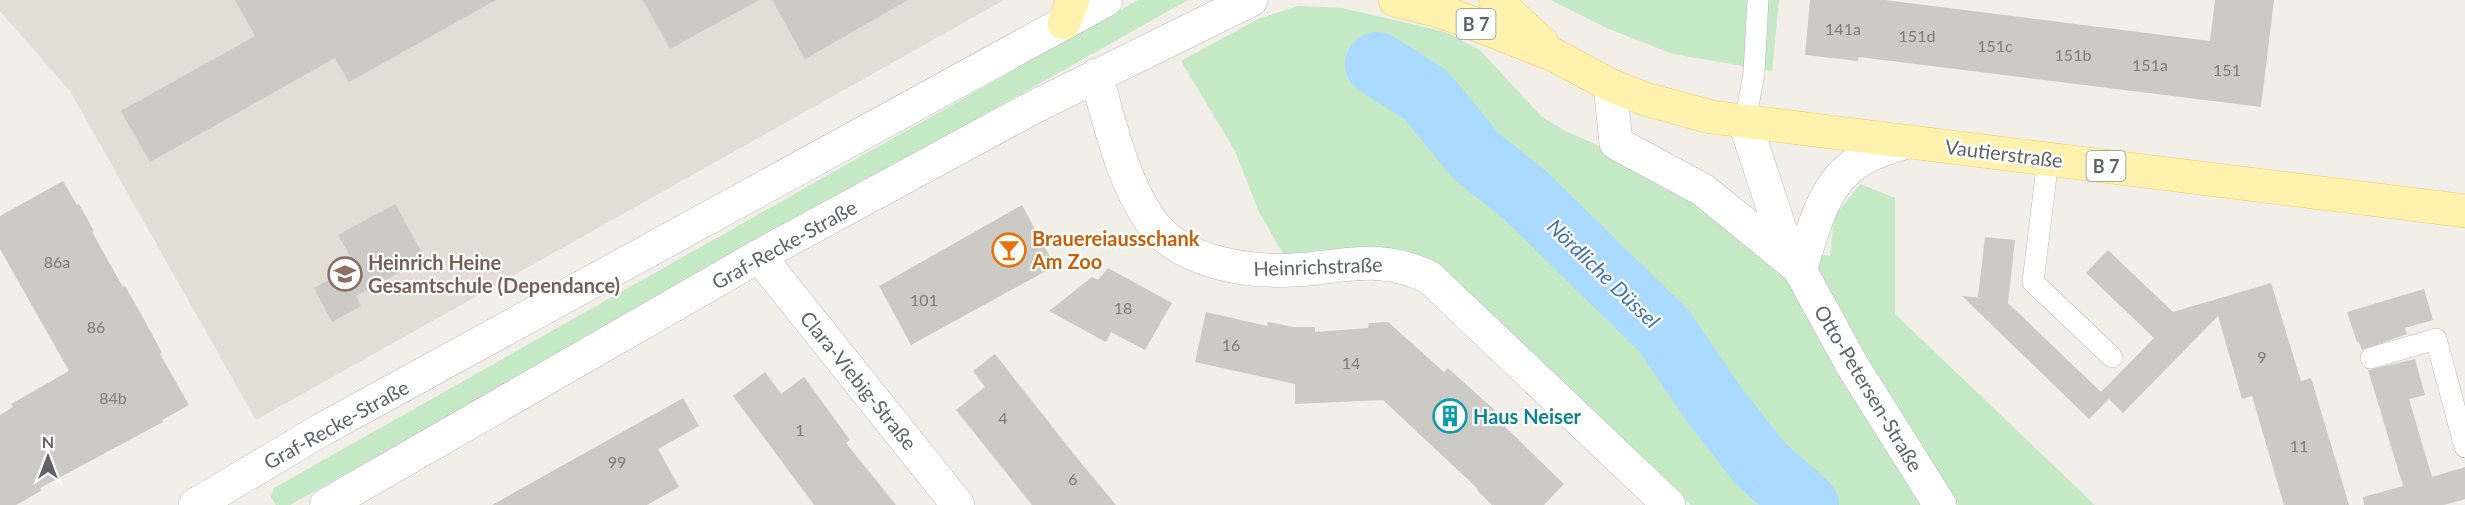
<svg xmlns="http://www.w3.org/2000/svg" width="2465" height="505" viewBox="0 0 2465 505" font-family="Lato,sans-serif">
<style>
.education{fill:#e1ded6}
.green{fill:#c5e8c5}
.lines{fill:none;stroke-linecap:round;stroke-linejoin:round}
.river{stroke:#aadaff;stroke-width:64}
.building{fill:#cccac5}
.service-casing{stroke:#b5b8bc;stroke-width:22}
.minor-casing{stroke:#b5b8bc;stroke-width:34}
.tertiary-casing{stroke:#b5b8bc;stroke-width:34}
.primary-casing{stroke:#f2c960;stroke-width:34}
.service{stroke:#fff;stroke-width:21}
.minor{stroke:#fff;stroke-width:33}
.tertiary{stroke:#fff;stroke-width:33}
.primary{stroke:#fff2af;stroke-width:33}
.labels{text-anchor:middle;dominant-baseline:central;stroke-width:4.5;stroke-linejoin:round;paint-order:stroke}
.number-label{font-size:16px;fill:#7a7d7f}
.shield{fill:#fff;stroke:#8f9295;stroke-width:1.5}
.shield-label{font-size:18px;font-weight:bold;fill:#5f6368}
.street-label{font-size:20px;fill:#5f6368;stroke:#fff}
.food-label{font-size:20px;font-weight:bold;fill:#c56008;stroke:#fff;text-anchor:start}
.education-label{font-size:20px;font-weight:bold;fill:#785e54;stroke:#fff;text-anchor:start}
.culture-label{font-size:20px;font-weight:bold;fill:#0d838f;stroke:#fff;text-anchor:start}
.water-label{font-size:21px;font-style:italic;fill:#4174aa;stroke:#fff}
</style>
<rect width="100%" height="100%" fill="#f1efe8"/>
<path class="education" d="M0 0H1004L256 420 70 91 0 11Z"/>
<path class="green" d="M1138 0H1188L290 505H276L271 497 274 488Z
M1551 0H1779L1772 71 1673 54 1609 29Z
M1298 6 1342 8 1446 32 1480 50 1542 117 1565 131 1602 147 1667 184 1746 243 1830 256 1834 217 1860 184 1895 198V314L2095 505H1691L1439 274 1284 255 1259 212 1235 151 1181 61 1258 19Z"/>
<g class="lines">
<path class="river" d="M1377 64 1426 95 1476 156 1526 196 1664 331 1713 403 1760 463 1807 505"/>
</g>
<path class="building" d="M235 0H496L349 82 335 58 150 162 121 111 255 36Z
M643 0H759L670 49Z
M772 0H908L805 59Z
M1810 0H1885L2210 41 2215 0H2274L2261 107 1859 57 1858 61 1805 55Z
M63 181 77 205 79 204 94 231 92 232 123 287 125 286 140 312 162 353 160 354 189 405 162 420 163 422 40 488 41 491 16 505H0V415L13 407 11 404 69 371 0 249V216Z
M395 204 425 258 356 296 361 306 332 322 314 288 355 265 338 235Z
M1022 205 1055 266 911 345 879 286Z
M1985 237 2015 240 2008 303 2101 392 2154 338 2086 273 2108 250 2173 312 2271 283 2301 381 2311 378 2349 505H2284L2252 396 2242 399 2218 316 2123 413 2109 399 2089 419 1962 296 1984 298 1978 297Z
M1108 268 1172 303 1145 350 1111 332 1106 342 1049 311 1092 277 1098 280Z
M2424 289 2433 320 2405 328 2407 334 2362 350 2359 342H2357L2347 312Z
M1206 312 1267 326 1268 322 1293 327H1315V332L1368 328 1369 323 1388 322 1444 372 1448 368 1499 414 1496 418 1564 484 1544 505H1492L1477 490 1478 489 1383 400 1295 404V384L1195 362Z
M995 354 1077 458 1116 505H1032L956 410 985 387 973 371Z
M2415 359 2425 395 2409 399 2432 477 2465 467V499L2444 505H2364L2363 497 2403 486 2368 370Z
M765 372 781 394 804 377 850 440 846 443 896 505H814L733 396Z
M683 398 699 426 658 449 679 487 647 505H492Z"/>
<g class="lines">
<defs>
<path id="service" d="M1745 123 1754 73 1758 0
M2048 159 2033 282 2112 357
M2371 358 2436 339 2465 447"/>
<path id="minor" d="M1096 75C1110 123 1121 177 1150 220 1182 266 1257 274 1308 269 1356 264 1383 256 1429 277L1669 505
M1610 85 1616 143 1703 190 1794 264
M1745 123 1780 229 1800 270 1852 365 1940 505
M759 256 958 505
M1800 270C1812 235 1821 190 1851 167 1867 154 1887 148 1906 142"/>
<path id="tertiary" d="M195 505 323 429 1106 0
M326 505 759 256 1032 108 1251 0"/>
<path id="primary" d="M1395 0 1443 12 1475 24 1554 55 1610 85 1645 99 1711 117 2465 211
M1495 0 1542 43
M1064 23 1073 0"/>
</defs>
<use href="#service" class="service-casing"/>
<use href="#minor" class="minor-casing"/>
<use href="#tertiary" class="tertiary-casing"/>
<use href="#primary" class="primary-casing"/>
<use href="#service" class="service"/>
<use href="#minor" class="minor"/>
<use href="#tertiary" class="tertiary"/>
<use href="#primary" class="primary"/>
</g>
<defs>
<symbol id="bar-ring" viewBox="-11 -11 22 22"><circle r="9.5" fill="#fff" stroke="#e8710a" stroke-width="1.5"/><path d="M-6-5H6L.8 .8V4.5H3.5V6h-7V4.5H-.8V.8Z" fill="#e8710a"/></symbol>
<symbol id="school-ring" viewBox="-11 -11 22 22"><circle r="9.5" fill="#fff" stroke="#8d6e63" stroke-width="1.5"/><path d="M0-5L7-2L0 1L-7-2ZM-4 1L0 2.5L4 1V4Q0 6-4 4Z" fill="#8d6e63"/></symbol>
<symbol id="building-ring" viewBox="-11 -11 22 22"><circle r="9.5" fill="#fff" stroke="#0f9aa8" stroke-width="1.5"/><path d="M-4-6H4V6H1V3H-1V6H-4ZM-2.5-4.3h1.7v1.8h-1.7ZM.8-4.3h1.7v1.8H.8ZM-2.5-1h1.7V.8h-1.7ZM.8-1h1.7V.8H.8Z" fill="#0f9aa8"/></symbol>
</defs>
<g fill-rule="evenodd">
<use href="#bar-ring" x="990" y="231" width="38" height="38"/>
<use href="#school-ring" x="326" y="255" width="38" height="38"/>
<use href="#building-ring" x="1431" y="397" width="38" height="38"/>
</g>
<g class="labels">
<g class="number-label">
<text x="1843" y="28">141a</text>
<text x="1917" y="35">151d</text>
<text x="1995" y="45">151c</text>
<text x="2073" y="54">151b</text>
<text x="2150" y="64">151a</text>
<text x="2227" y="69">151</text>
<text x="57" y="261">86a</text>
<text x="924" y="299">101</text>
<text x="1123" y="307">18</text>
<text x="96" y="326">86</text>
<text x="1231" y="344">16</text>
<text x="2262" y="356">9</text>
<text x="1351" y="362">14</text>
<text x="113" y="397">84b</text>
<text x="1003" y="417">4</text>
<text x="800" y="429">1</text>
<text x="2299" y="445">11</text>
<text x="617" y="461">99</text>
<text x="1073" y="478">6</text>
</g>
<g class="shield">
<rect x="1456.5" y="9" width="39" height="30" rx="4.5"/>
<rect x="2086.5" y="151" width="39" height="30" rx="4.5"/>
</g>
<g class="shield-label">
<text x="1476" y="24">B 7</text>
<text x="2106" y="166">B 7</text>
</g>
<g class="street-label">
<text transform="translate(2004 153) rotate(7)">Vautierstraße</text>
<text transform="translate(784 244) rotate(-29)">Graf-Recke-Straße</text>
<text transform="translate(1318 266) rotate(-2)">Heinrichstraße</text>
<text transform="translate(859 380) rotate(51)">Clara-Viebig-Straße</text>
<text transform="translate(1869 388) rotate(59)">Otto-Petersen-Straße</text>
<text transform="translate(336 424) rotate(-29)">Graf-Recke-Straße</text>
</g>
<g class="food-label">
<text x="1032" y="238">Brauereiausschank<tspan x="1032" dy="23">Am Zoo</tspan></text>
</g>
<g class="education-label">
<text x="368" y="262">Heinrich Heine<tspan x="368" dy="23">Gesamtschule (Dependance)</tspan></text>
</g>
<g class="culture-label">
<text x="1473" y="416">Haus Neiser</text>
</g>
<g class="water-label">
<text transform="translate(1604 273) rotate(44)">Nördliche Düssel</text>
</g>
</g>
<g transform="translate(48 457)" stroke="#ffffff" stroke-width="4.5" paint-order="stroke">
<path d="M0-4.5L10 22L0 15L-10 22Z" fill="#5f6368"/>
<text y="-9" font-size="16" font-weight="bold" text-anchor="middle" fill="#5f6368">N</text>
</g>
</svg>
